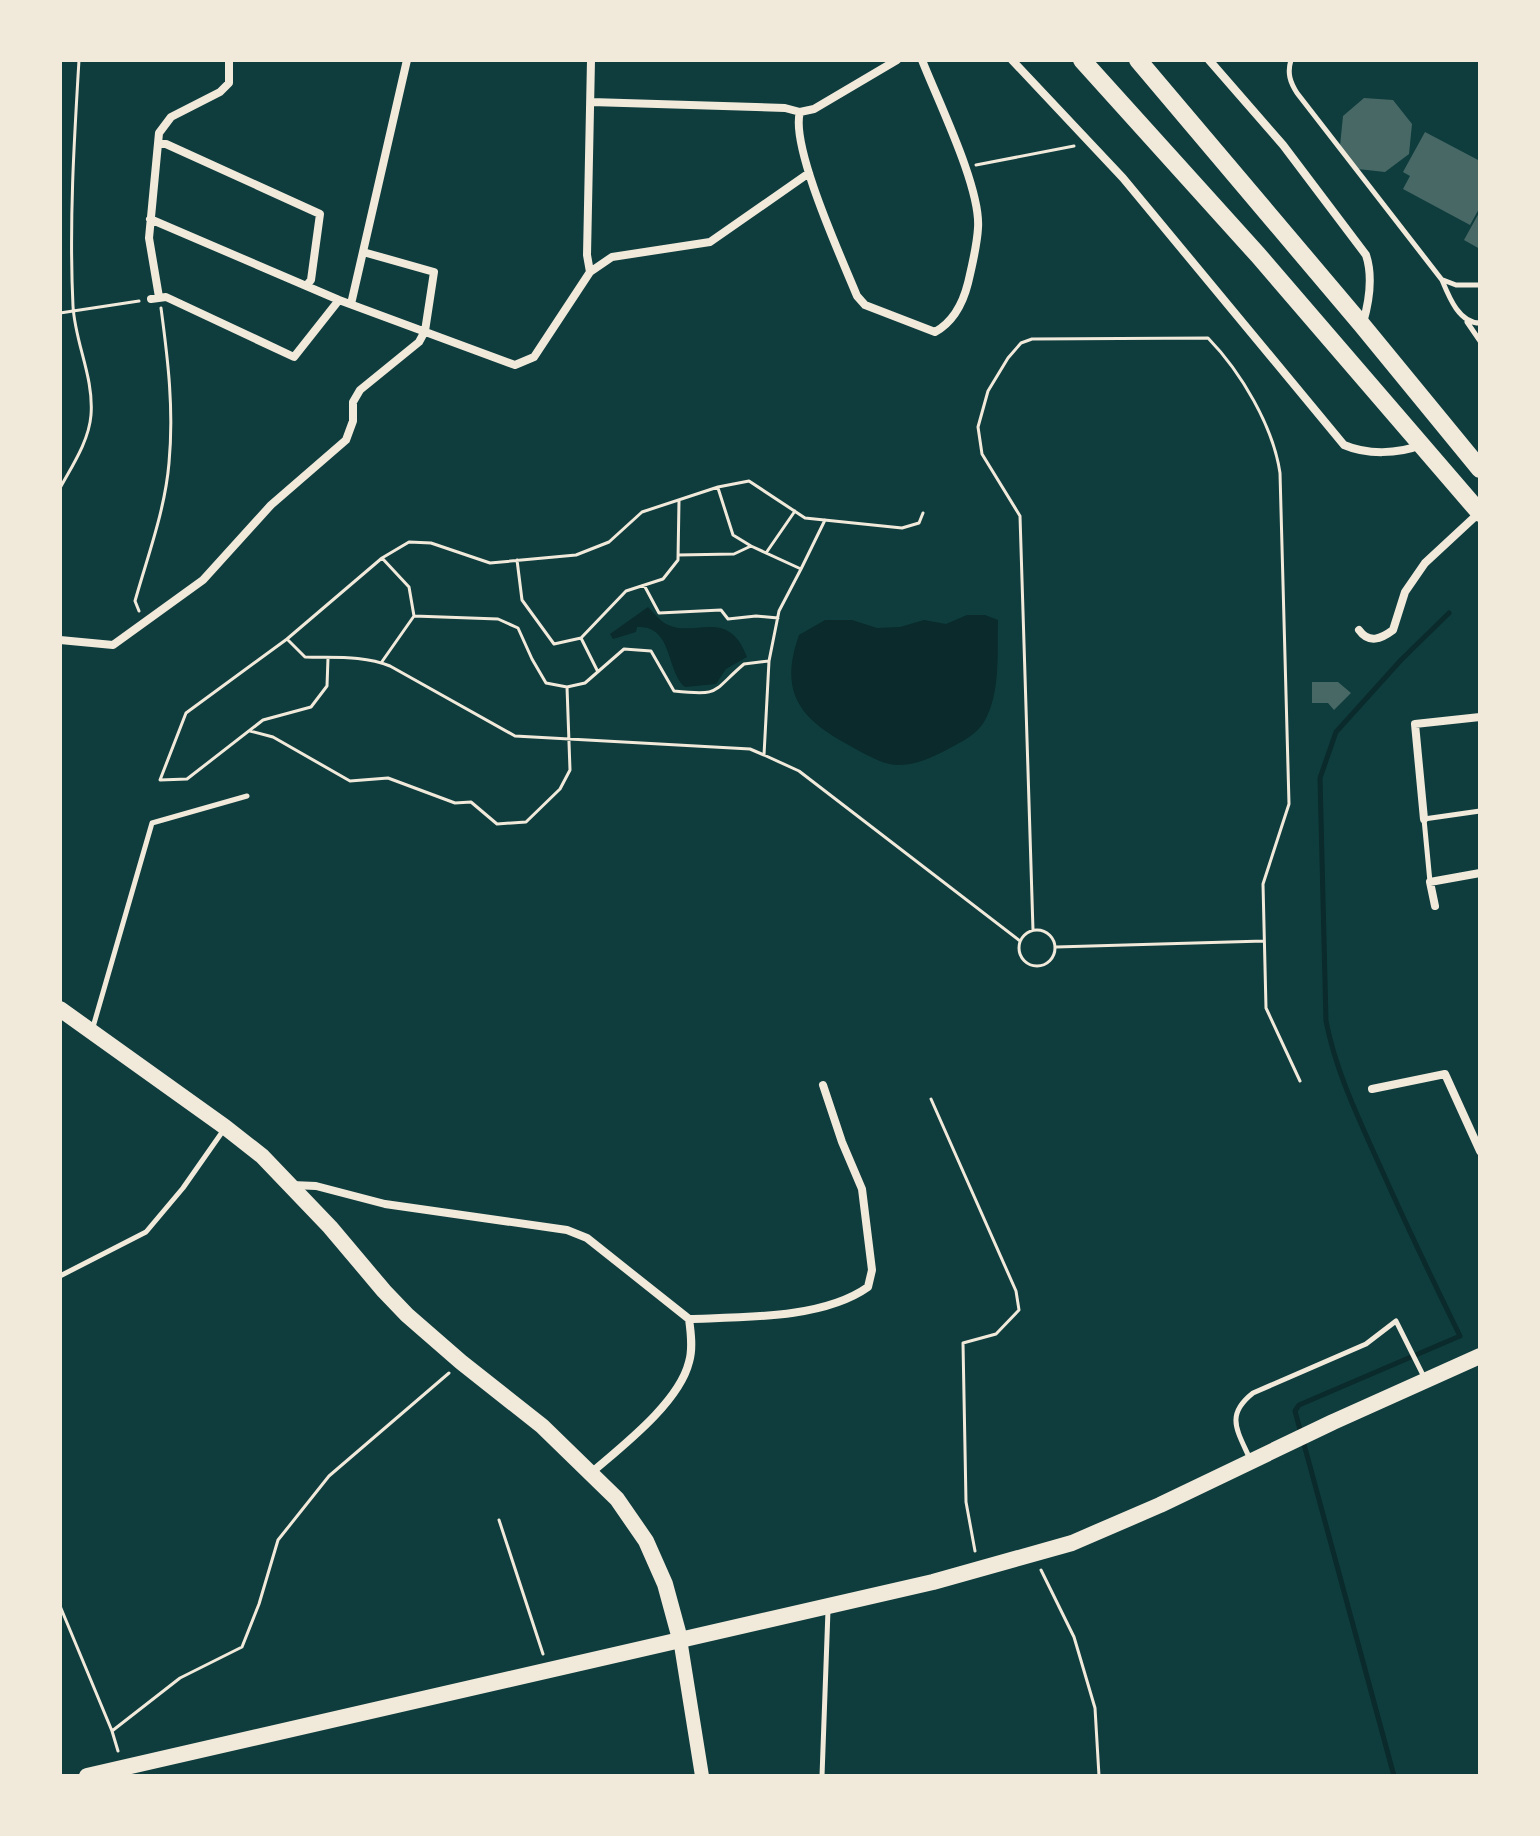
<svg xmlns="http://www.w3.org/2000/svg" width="1540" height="1836" viewBox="0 0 1540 1836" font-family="'Archivo Narrow',sans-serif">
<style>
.water{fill:#0a2a2b}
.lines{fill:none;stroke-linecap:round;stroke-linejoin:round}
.stream{stroke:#0a2a2b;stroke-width:5}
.building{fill:#486865}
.path{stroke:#f1e9da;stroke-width:3}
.service{stroke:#f1e9da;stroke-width:5}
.minor{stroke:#f1e9da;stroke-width:8}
.tertiary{stroke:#f1e9da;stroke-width:14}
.primary{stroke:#f1e9da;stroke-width:16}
.trunk{stroke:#f1e9da;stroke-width:18}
</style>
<rect width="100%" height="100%" fill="#0f3d3e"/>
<path class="water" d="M648 607C653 612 660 621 666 624 694 639 728 606 747 657L726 669 716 684 685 687C666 671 673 625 637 627L636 632 613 639 610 634Z
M967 615H985L998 620C997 653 1001 693 984 722 976 735 963 741 950 748 933 757 917 765 898 765 883 765 865 754 852 747 801 720 778 694 799 635L825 620H852L877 628 900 627 924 620 946 624Z"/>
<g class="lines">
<path class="stream" d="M1394 1776 1295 1411 1299 1405 1460 1336C1432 1279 1405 1222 1379 1164 1358 1117 1336 1072 1326 1021L1320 778 1336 732 1401 660 1449 613"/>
</g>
<path class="building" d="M1364 98 1393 100 1412 124 1409 154 1385 172 1358 169 1340 146 1343 116Z
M1425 132 1480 161V207L1470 225 1403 189 1410 176 1403 172Z
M1480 211V249L1464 240Z
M1312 682H1338L1351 693 1334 710 1328 703H1312Z"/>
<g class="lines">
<path class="path" d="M976 165 1074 146
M60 313 139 301
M60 488C72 466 89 441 91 415 94 377 75 343 73 306 69 224 74 142 79 60
M751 546 801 569 825 520
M766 553 795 511
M678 555 734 554 751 546 733 535 718 488
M382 558 409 542 431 543 490 563 576 555 609 542 642 512 718 487 749 481 805 518 902 528 919 523 923 513
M517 560 522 600 554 644 581 638 626 591 663 579 678 560 679 501
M644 585 659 613 721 610 728 619 756 616 778 618
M139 611 135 601C148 555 165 510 169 463 174 410 168 360 161 308
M581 638 597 670
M287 639 382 558 409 587 414 616
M328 658 327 686 311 707 263 720 187 779 160 780 186 713 287 639 305 657C334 658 363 655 390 666L515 736 750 749 764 755 799 771 1020 941
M567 687 585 683 624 649 651 651 674 691C722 696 711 692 744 664L769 661
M250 731 273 737 350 781 388 778 455 803 471 802 497 824 526 822 560 789 570 770 567 687 546 683 532 659 518 628 498 619 414 616 381 663
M764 755 769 661 779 611 801 569
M1019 948a18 18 0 1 1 36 0a18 18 0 1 1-36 0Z
M1033 930 1020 516 982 454 978 427 988 391 1008 358 1021 343 1032 339 1208 338C1241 372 1273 426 1280 473L1289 804 1263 884 1266 1008 1300 1081
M1056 947 1264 941
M931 1099 1016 1291 1019 1310 996 1334 963 1343 966 1502 975 1551
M499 1520 543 1654
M1041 1570 1074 1637 1095 1708 1099 1776
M60 1606 112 1731 118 1751
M112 1731 180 1678 242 1647 259 1604 278 1540 329 1476 449 1373"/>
<path class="service" d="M1291 60C1287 73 1290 82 1297 93L1442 280C1449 297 1459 323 1480 323
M1443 280 1456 285H1480
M1467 322 1480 341
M1430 882 1424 819 1480 811
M93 1027 152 823 247 796
M60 1276 146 1232 183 1188 225 1128
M1250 1459C1237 1430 1225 1415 1253 1393L1366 1344 1396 1321 1425 1379
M822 1776 828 1610"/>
<path class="minor" d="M1012 60 1123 178 1344 445C1367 455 1398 454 1421 445
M1209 60 1283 145 1366 255C1373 276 1369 302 1363 323
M591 102 785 108 800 112 814 109 897 60
M800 112C790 146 842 259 857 296L865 305 935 332C953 322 963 303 968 283 972 266 977 246 978 228 981 188 938 101 922 60
M158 144H166L320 214 311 280 306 286
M150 219 339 300 515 365 534 357 590 272 612 257 710 242 809 173
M590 272 587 255 591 60
M159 297 149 238 159 133 171 117 220 92 229 83V60
M151 299 166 297 294 357 339 300
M351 304 407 60
M1359 630C1369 644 1381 639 1393 630L1405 592 1425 563 1480 512
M60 640 113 645 203 580 271 505 346 440 353 421V402L360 390 419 342 425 331 434 272 363 252
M1424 819 1415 724 1480 717
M1435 906 1430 882 1480 873
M1372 1089 1445 1074 1480 1151
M292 1185 316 1186 385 1204 567 1230 587 1238 689 1319C691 1333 693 1349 689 1362 679 1403 621 1447 591 1473
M689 1319C744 1317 823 1319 868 1287L872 1270 862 1189 842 1142 823 1085"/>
<path class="tertiary" d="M680 1639 702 1776"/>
<path class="primary" d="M60 1009 225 1127 262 1156 330 1227 384 1291 407 1315 461 1362 542 1426 617 1499 646 1541 665 1584 680 1639
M87 1776 933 1582 1072 1543 1160 1505 1333 1422 1480 1356"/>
<path class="trunk" d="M1082 60 1258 255 1480 513
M1138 60 1362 325 1480 469"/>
</g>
<rect width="1540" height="1836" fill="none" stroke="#f1e9da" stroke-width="124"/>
</svg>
